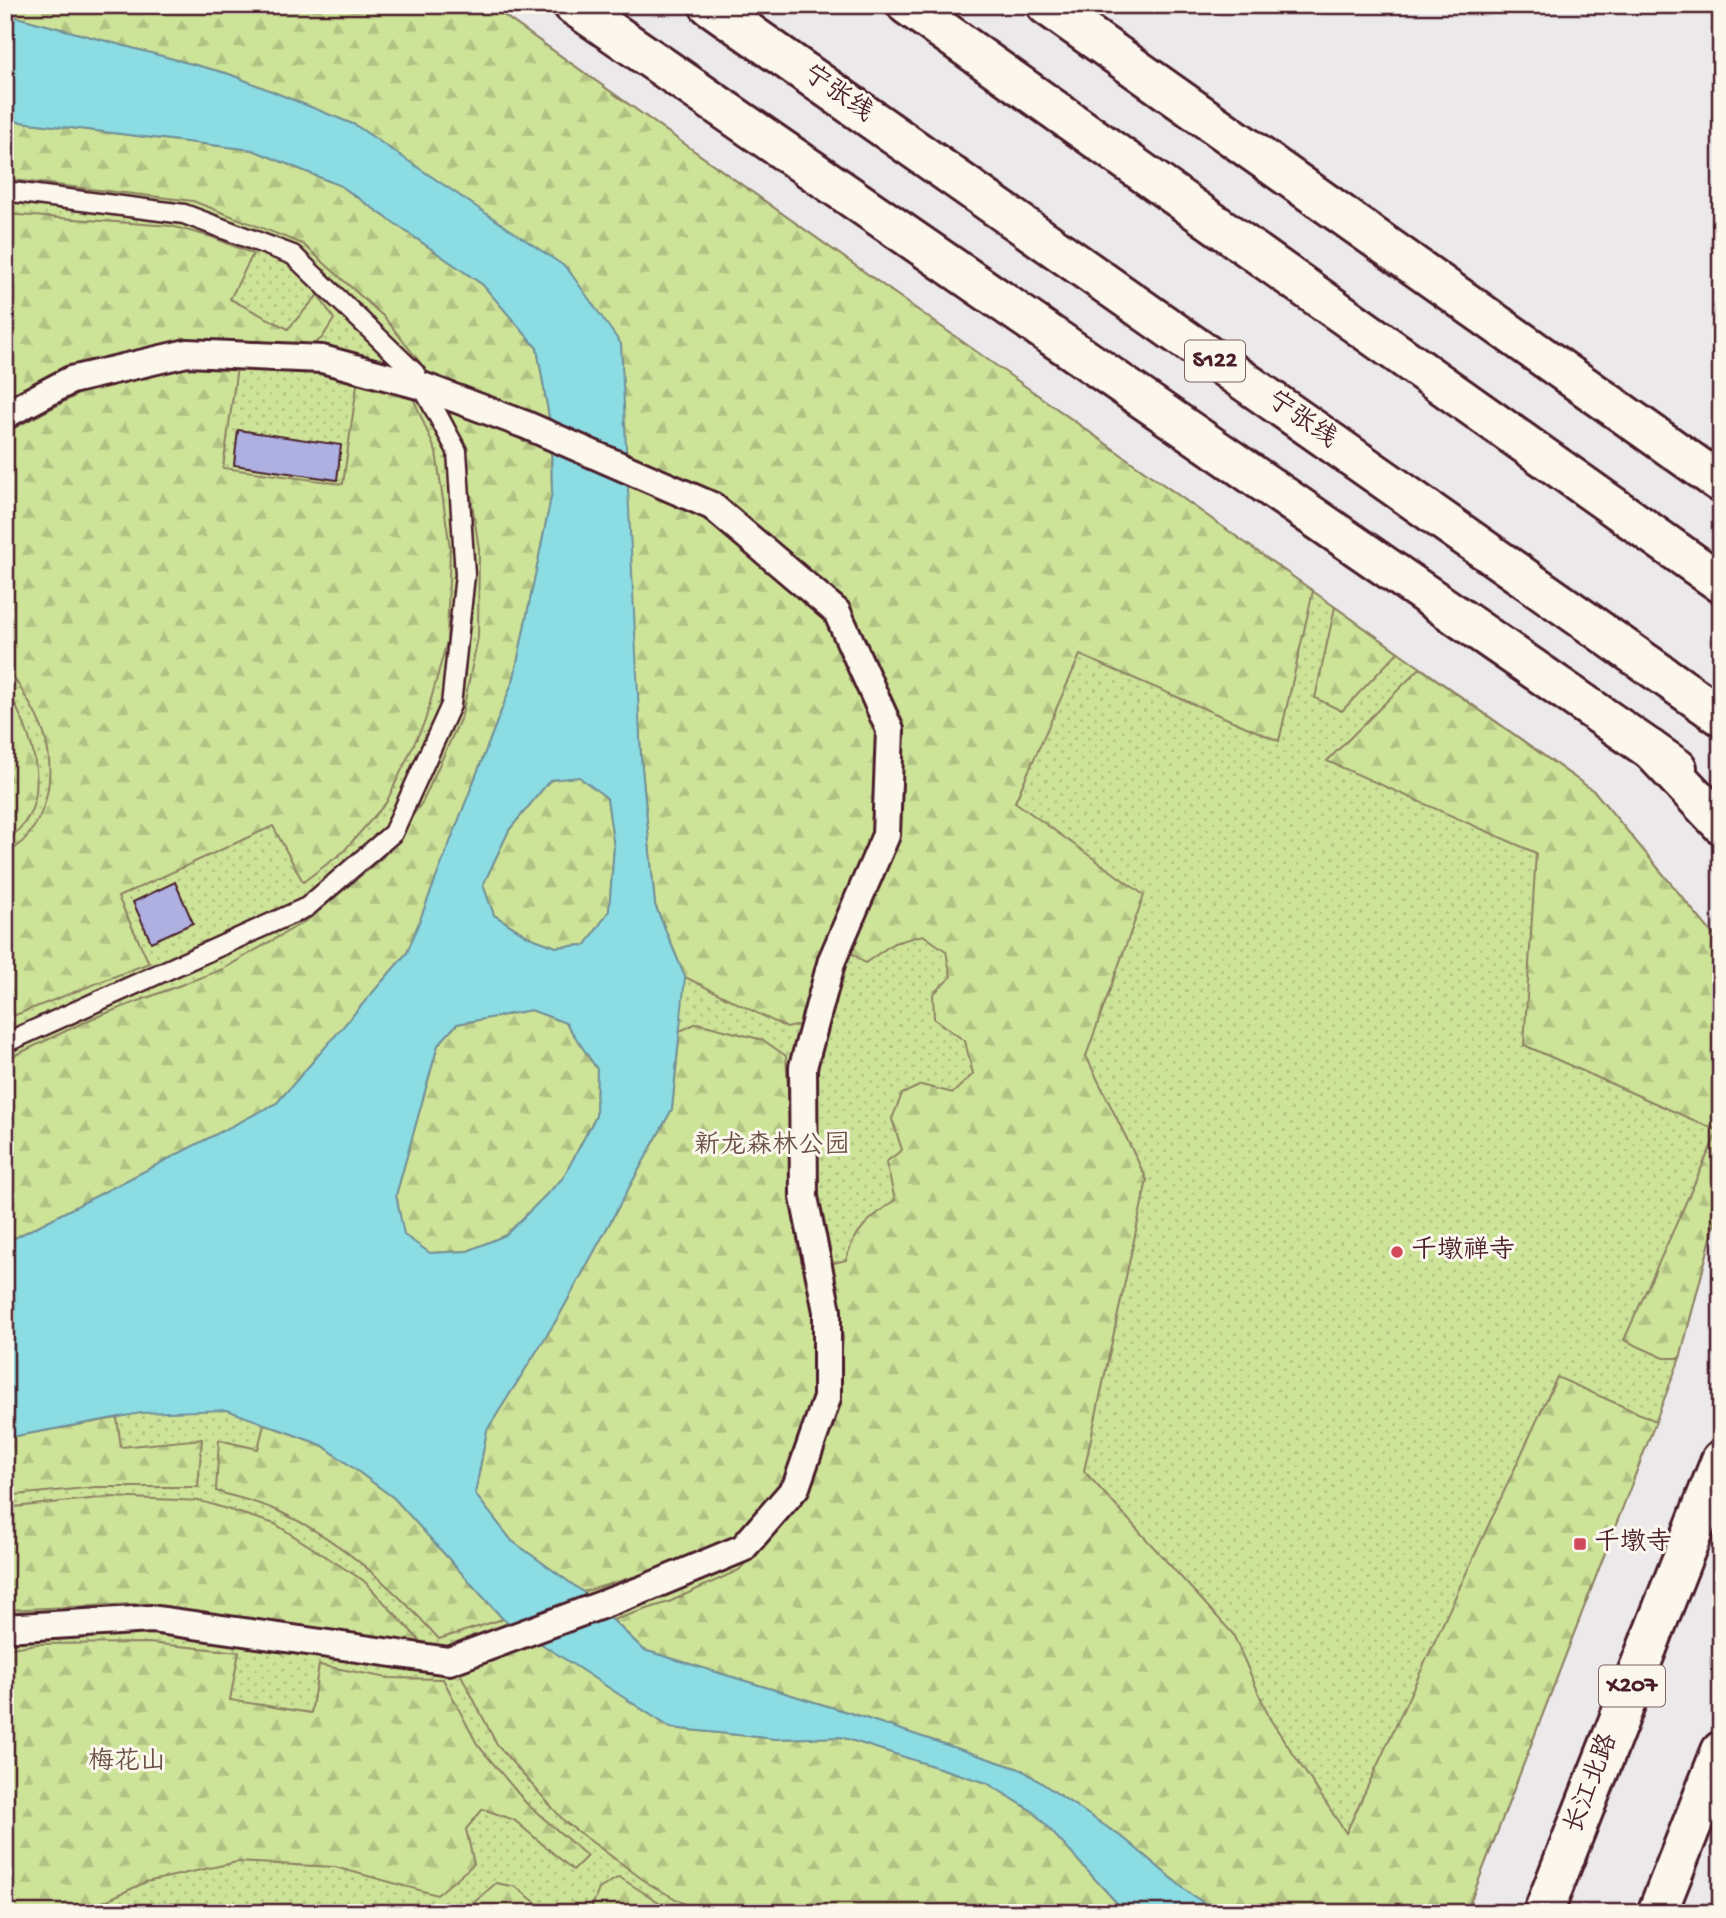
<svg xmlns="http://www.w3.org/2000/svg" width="1726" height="1918" viewBox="0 0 1726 1918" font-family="'Gochi Hand','LXGW WenKai TC',sans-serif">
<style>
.grass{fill:url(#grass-dots);stroke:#8c8162;stroke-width:2}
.forest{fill:url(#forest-firs);stroke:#8c8162;stroke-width:2}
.water{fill:#8cdde3;stroke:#729199;stroke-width:2;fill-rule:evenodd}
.building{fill:#aeb0e1;stroke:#4a1f2b;stroke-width:2}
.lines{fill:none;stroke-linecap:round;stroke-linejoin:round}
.service-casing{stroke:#4a1f2b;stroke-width:23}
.pedestrian-casing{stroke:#4a1f2b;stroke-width:32}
.secondary-casing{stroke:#4a1f2b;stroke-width:44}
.primary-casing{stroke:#4a1f2b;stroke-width:44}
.service{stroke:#fbf7ec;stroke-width:18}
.pedestrian{stroke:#fbf7ec;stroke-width:26}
.secondary{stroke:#fbf7ec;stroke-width:38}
.primary{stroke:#fbf7ec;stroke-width:38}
.poi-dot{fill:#d1495b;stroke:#fbf7ec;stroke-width:2.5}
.labels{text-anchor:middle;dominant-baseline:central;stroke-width:6;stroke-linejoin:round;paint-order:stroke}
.shield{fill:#fbf7ec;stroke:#7f6065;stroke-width:2}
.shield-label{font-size:24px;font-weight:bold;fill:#4a1f2b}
.street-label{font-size:26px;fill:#4a1f2b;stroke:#fbf7ec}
.park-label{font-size:26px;fill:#6b5046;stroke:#fbf7ec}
.poi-label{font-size:26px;fill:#4a1f2b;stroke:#fbf7ec;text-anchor:start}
</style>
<defs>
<pattern id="grass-dots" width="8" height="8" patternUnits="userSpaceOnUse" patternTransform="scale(1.75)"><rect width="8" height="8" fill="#cde398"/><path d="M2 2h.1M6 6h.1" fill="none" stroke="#b2c283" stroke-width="1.8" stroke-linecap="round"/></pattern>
<pattern id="forest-firs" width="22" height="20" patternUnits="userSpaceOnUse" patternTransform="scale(1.75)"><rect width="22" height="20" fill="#cde398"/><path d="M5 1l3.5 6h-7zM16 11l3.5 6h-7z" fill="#b2c283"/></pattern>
</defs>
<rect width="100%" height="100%" fill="#ece9ea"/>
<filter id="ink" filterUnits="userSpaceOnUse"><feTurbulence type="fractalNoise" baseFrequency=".0143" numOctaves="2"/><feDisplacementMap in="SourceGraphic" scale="14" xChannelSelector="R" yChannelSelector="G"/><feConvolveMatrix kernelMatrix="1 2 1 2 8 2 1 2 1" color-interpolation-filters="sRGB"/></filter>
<g filter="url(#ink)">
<path class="grass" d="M5 5H489L1595 792 1721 944V1199L1680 1358 1466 1913H5Z"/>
<path class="forest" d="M5 5H489L1313 591 1279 741 1080 655 1015 802 1144 895 1086 1056 1147 1180 1084 1471 1233 1634 1270 1719 1346 1833 1557 1377 1656 1421 1466 1913H1220L1190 1894 1126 1840 1022 1770 847 1712 644 1650 613 1620 669 1602 739 1570 795 1510 835 1422 843 1338 830 1264 846 1260C854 1230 870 1218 895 1200L886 1162 902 1150 892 1119 902 1094 921 1085 953 1093 973 1074 965 1041 934 1019 933 994 951 977 946 951 923 935 894 943 865 963 849 951 899 722 778 547 624 462 621 344 355 125 229 74 5 14Z
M5 120 253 150 341 186 483 285 537 348 551 428 434 380 384 317 303 244 193 201 5 179Z
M5 214 171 226 212 237 253 254 230 299 288 329 318 295 334 319 322 338 308 348 168 345 78 364 5 403Z
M168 367H237L223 468 343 484 358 378 411 393 436 452 450 548 447 641 425 721 386 803 343 852 303 882 273 826 118 897 149 963 5 1019V855C44 832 56 784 46 741 41 718 19 685 5 665V433L88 389Z
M441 402 551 447 552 494 514 678 407 953 277 1103 5 1243V1060L91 1019 223 969 309 919 383 857 423 801 462 715 478 637 479 549 466 464Z
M625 483 699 513 772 572 832 626 878 719 880 778 870 846 803 1024 787 1028 685 977 655 905 641 757Z
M1335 607 1398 652 1342 711 1315 698Z
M1420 668 1595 792 1721 944V1199L1680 1358H1664L1624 1340 1718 1131 1524 1045 1536 853 1327 761Z
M5 687C32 731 60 806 5 841Z
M579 776 607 798 614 847 609 911 586 945 556 947 529 937 494 915 483 885 509 830 550 780Z
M531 1010 566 1023 597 1069 596 1116 563 1178 506 1235 468 1251 430 1253 403 1235 396 1195 438 1045 457 1024Z
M697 1023 763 1040 786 1056 791 1135 816 1308 818 1394 792 1474 748 1531 704 1556 583 1592 512 1541 475 1494 487 1430 560 1314 672 1109 680 1031Z
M117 1418 121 1447 202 1439 198 1487H96L5 1496V1438Z
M264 1424 322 1445 394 1498 503 1619 439 1639C395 1589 340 1539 278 1511 259 1502 237 1498 216 1491L219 1440 258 1449Z
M109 1497 201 1501 275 1524 364 1581 421 1642 393 1644 133 1604 5 1610V1508Z
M539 1642 671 1728 776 1739 841 1737 987 1783 1034 1812 1126 1913H701L649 1884 565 1822 497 1745 458 1669Z
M148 1643 239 1652 230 1700 311 1713 319 1665 388 1678 443 1679 477 1744 526 1803 587 1856 573 1870 514 1820 483 1809 466 1829 474 1864 437 1895 335 1867 237 1862 146 1882 79 1913H5V1649L37 1644Z
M619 1877 676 1913H593L591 1909 599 1889Z
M496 1883 516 1887 549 1913H462Z"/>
<path class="water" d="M5 14 229 74 355 125 567 268 621 344 641 757 655 905 685 977 672 1109 560 1314 487 1430 475 1494 512 1541 583 1592 644 1650 847 1712 1022 1770 1126 1840 1190 1894 1220 1913H1126L1034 1812 987 1783 841 1737 776 1739 671 1728 503 1619 394 1498 322 1445 227 1410 141 1413 5 1438V1243L277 1103 407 953 514 678 552 493 551 428 537 348 483 285 341 186 253 150 5 120ZM579 777 607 798 614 847 609 911 586 945 556 947 529 937 494 915 483 885 509 830 550 780ZM531 1010 566 1023 597 1069 596 1116 563 1178 506 1235 468 1251 430 1253 404 1235 396 1195 438 1045 457 1024Z"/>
<path class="building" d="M238 430 341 445 337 480 234 465Z
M175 882 193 923 151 942 133 902Z"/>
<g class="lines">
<defs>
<path id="service" d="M5 191 184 214 293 255 415 373 457 451 465 575 451 705 393 833 307 907 5 1043"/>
<path id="pedestrian" d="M5 415 71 380 187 353 322 359 422 386 526 425 712 506 837 612 890 730 886 835 832 960 803 1067 804 1197 827 1311V1398L796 1487 743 1548 642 1590 449 1661 151 1619 5 1628"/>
<path id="secondary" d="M573 5 1677 768
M1046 5 1721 483"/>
<path id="primary" d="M709 5 1721 716
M907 5 1721 583
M1650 749 1721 824
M1543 1913 1721 1460
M1657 1913 1721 1751"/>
</defs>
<use href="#service" class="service-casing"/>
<use href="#pedestrian" class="pedestrian-casing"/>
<use href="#secondary" class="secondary-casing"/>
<use href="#primary" class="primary-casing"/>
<use href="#service" class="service"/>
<use href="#pedestrian" class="pedestrian"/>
<use href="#secondary" class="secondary"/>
<use href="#primary" class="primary"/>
</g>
</g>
<g class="poi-dot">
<circle cx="1397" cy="1252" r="7"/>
<rect x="1573" y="1537" width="14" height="14" rx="3.5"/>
</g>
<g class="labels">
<g class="shield">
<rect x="1185" y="340.5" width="60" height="41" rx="5"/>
<rect x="1599" y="1665.5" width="66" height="41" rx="5"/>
</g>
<g class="shield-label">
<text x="1215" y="361">S122</text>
<text x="1632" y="1686">X207</text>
</g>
<g class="street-label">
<text transform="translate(837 95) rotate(35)">宁张线</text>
<text transform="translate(1301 421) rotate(35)">宁张线</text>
<text transform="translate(1593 1784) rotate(-69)">长江北路</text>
</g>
<g class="park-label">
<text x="772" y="1147">新龙森林公园</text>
<text x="127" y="1763">梅花山</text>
</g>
<g class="poi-label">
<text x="1411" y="1252">千墩禅寺</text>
<text x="1594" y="1544">千墩寺</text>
</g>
</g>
<rect width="1726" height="1918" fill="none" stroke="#fbf7ec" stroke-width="28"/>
<rect x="14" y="14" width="1698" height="1890" fill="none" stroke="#4a1f2b" stroke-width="2.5" filter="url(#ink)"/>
</svg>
